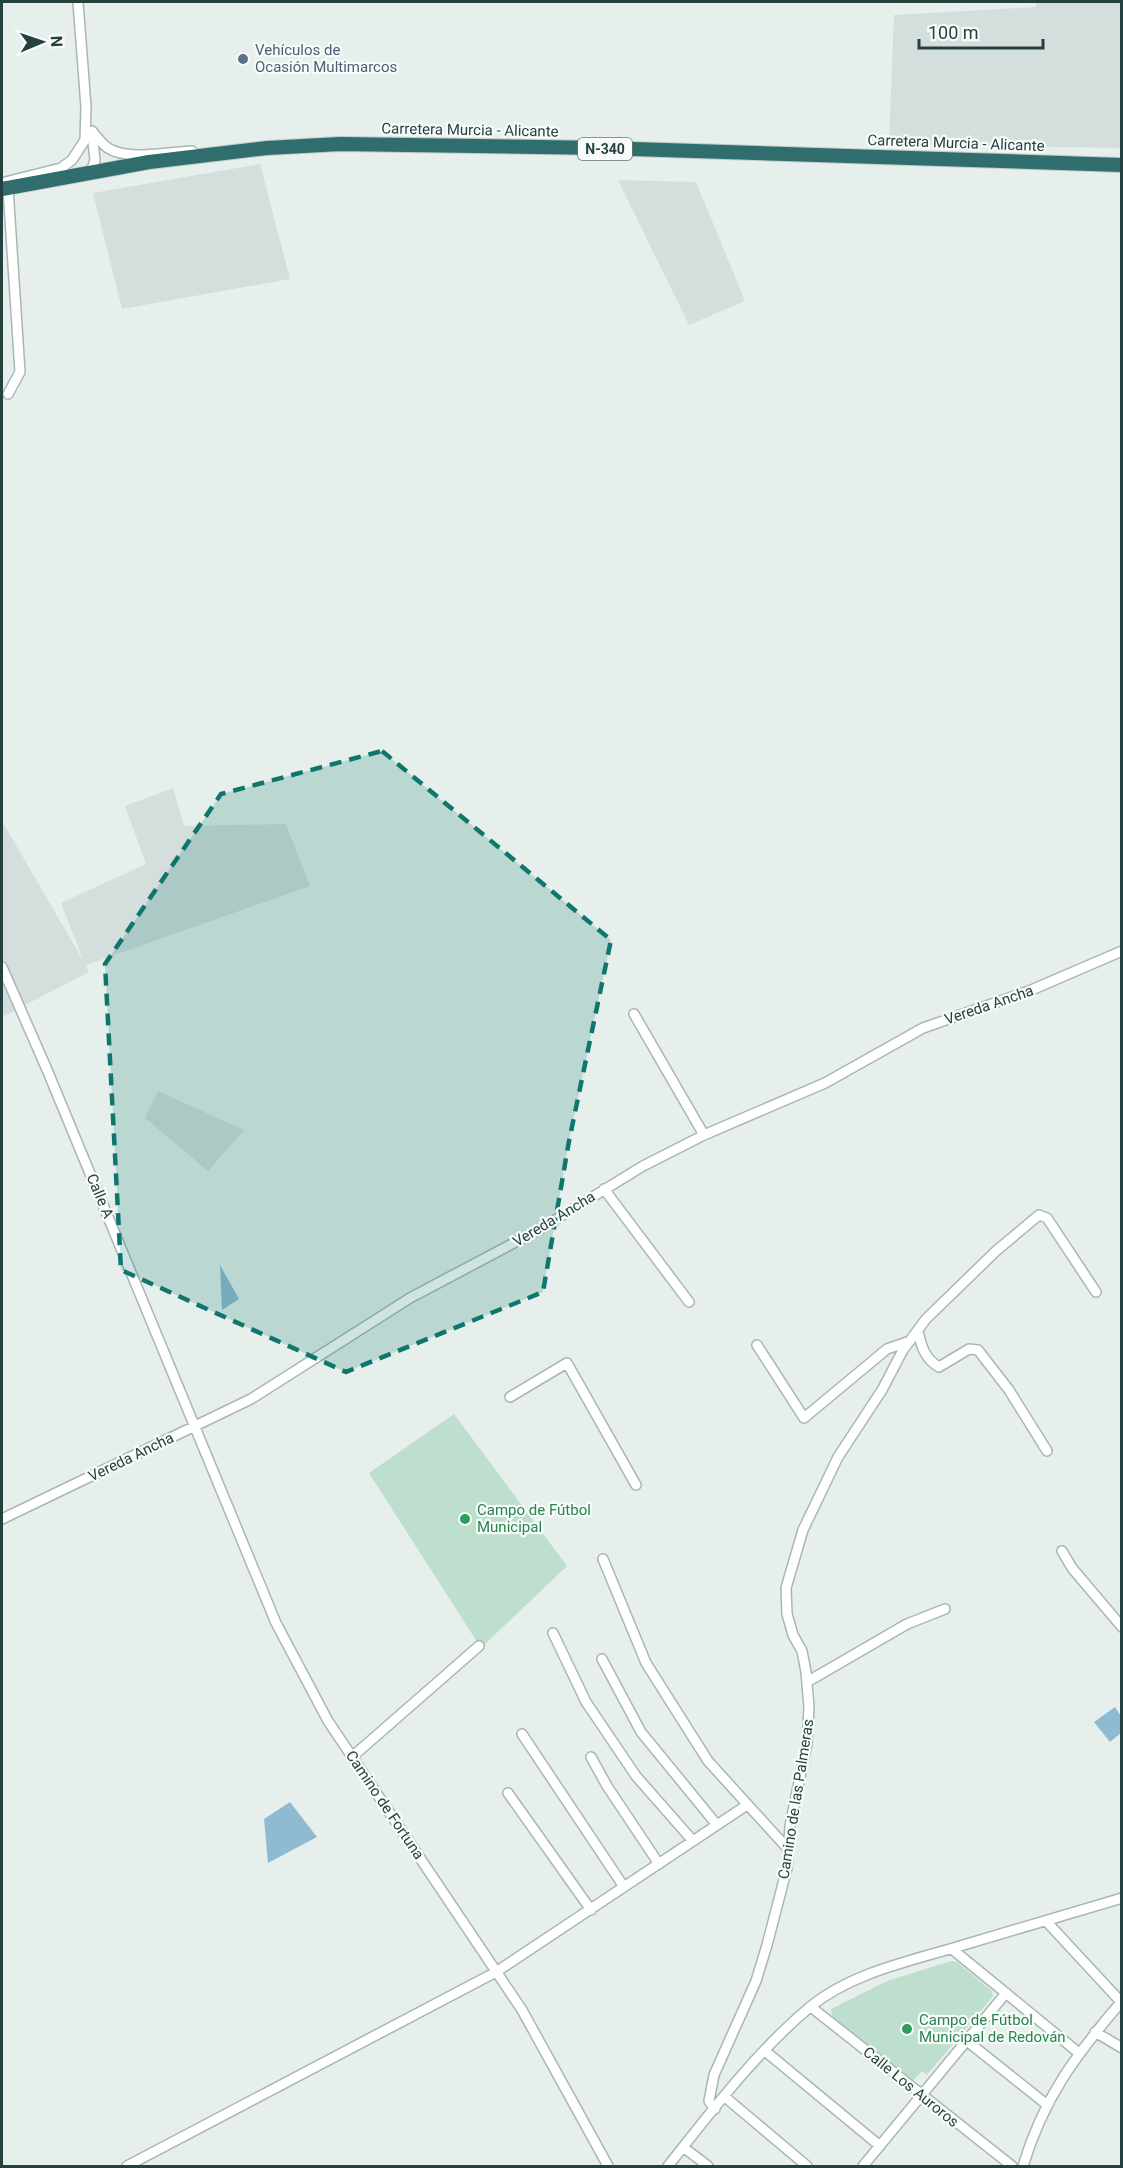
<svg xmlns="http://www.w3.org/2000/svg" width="1123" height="2168" viewBox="0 0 1123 2168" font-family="Roboto,sans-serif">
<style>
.built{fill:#d4dedc}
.green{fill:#bfdfce}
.water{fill:#8fbbd2}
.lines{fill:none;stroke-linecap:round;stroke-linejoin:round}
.minor-casing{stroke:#a8b7b5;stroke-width:12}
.highway-casing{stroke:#c2cac9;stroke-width:16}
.minor{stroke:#fff;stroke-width:9}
.highway{stroke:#306d6d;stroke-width:14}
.marked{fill:#0f766e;fill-opacity:0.2;stroke:#0f766e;stroke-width:4.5;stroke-dasharray:12 8;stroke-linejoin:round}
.service-dot{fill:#5c6f8a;stroke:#f7fbf9;stroke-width:2}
.leisure-dot{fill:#2e9e5b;stroke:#f7fbf9;stroke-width:2}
.labels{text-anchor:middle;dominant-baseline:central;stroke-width:4.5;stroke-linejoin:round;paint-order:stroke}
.shield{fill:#f7fbf9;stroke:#637977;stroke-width:1.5}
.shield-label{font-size:14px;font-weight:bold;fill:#24413f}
.service-label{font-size:15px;fill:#4e5e75;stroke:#f7fbf9;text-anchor:start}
.street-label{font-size:15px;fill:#24413f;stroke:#f7fbf9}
.leisure-label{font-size:15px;fill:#27864d;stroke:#f7fbf9;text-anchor:start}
</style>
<rect width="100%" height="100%" fill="#e6efec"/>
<path class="built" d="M1036 2H1121V148L889 144 894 15 1036 7Z
M260 164 290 279 122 309 93 193Z
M618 180 696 182 745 301 689 325Z
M173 788 184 826 286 824 310 886 86 965 89 972 2 1017V821L84 962 61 903 146 864 125 806Z
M158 1091 244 1130 208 1171 145 1118Z"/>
<path class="green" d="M454 1414 567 1566 481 1648 369 1473Z
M951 1961 957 1962 992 1991 993 1996 927 2075 922 2071 913 2081 832 2016 831 2009 887 1981Z"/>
<path class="water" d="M220 1265 239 1299 222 1310Z
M1115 1707 1121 1716V1733L1110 1742 1094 1722Z
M290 1802 317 1837 268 1863 264 1819Z"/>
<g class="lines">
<defs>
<path id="minor" d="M92 131C96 136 102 144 108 148 127 161 170 152 192 151
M91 172 95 160 92 133
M5 182 61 168 72 160 85 140 86 107 78 2
M8 188 20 372 8 394
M2 967 48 1072 276 1623 328 1721 522 2010 608 2166
M634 1014 704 1135
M604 1189 689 1302
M918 1331C921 1346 925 1359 939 1367L969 1349 978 1350 1009 1390 1047 1451
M757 1345 804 1418 887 1349 910 1341
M510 1397 567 1363 636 1485
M2 1519 251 1399 410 1298 542 1228 643 1166 704 1135 825 1083 923 1028 1029 991 1122 951
M1062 1551 1072 1568 1122 1627
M603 1559 646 1663 708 1761 788 1849
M553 1633 586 1702 636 1776 693 1841
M602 1659 641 1732 717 1825
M807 1682 907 1624 945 1609
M522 1734 624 1887
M352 1757 479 1646
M591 1757 607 1786 659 1864
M508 1793 591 1910
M1046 1921 1121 2002
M952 1949 1079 2053
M811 2007 1012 2166
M1095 2032 1122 2048
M967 2041 1046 2104
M765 2051 880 2146
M725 2097 807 2166
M715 2109 709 2101 714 2075 756 1981 767 1945 787 1868 790 1826 807 1743 809 1707 806 1672 802 1651 793 1635 787 1614 786 1588 803 1530 838 1457 882 1390 903 1350 926 1319 996 1251 1039 1215 1047 1218 1096 1292
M683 2147 708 2166
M127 2166 496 1972 747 1805
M668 2166C711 2112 756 2052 810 2007 851 1973 910 1961 960 1946 1014 1930 1068 1914 1122 1898
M863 2166 1006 1993
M1023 2166C1044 2097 1075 2056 1122 2001"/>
<path id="highway" d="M2 189 149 162 267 148 340 144 602 148 1122 165"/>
</defs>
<use href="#minor" class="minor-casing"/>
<use href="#highway" class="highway-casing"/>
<use href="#minor" class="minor"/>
<use href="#highway" class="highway"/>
</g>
<path class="marked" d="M382 751 611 940 569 1141 543 1292 346 1372 121 1270 105 964 221 794Z"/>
<circle class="service-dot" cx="243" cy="59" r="6"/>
<g class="leisure-dot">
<circle cx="465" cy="1519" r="6"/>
<circle cx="907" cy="2029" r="6"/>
</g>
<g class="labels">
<rect class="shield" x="578" y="138" width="54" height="22" rx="4.5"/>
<g class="shield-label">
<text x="605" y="149">N-340</text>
</g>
<g class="service-label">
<text x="255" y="50">Vehículos de<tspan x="255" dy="17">Ocasión Multimarcos</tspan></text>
</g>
<g class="street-label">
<text transform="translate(470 130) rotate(1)">Carretera Murcia - Alicante</text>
<text transform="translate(956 143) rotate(2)">Carretera Murcia - Alicante</text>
<text transform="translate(989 1005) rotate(-19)">Vereda Ancha</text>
<text transform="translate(100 1196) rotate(67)">Calle A</text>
<text transform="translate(554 1219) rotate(-31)">Vereda Ancha</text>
<text transform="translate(131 1457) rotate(-26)">Vereda Ancha</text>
<text transform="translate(796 1799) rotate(-81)">Camino de las Palmeras</text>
<text transform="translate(385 1805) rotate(56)">Camino de Fortuna</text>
<text transform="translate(911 2087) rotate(39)">Calle Los Auroros</text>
</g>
<g class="leisure-label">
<text x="477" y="1510">Campo de Fútbol<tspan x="477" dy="17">Municipal</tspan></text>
<text x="919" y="2020">Campo de Fútbol<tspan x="919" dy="17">Municipal de Redován</tspan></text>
</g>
</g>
<rect width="1123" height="2168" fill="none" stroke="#24413f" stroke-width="6"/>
<g transform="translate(42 42) rotate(88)" stroke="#f7fbf9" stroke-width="4.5" paint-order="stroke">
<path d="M0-4.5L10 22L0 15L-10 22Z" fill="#24413f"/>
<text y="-9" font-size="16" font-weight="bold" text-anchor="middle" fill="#24413f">N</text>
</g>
<path d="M919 39v9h124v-9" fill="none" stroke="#24413f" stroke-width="3"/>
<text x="928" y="39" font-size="18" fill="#24413f" stroke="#f7fbf9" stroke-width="4.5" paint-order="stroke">100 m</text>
</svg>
